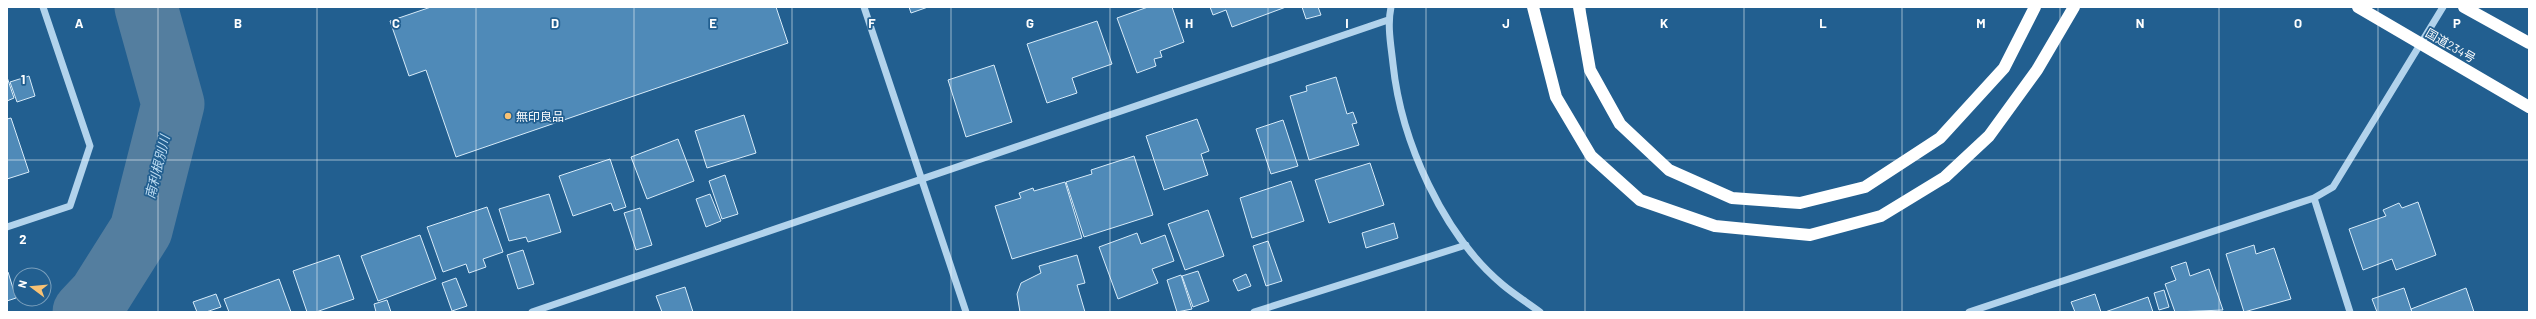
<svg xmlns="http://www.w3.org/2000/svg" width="2536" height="319" viewBox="0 0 2536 319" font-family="Barlow,'Noto Sans JP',sans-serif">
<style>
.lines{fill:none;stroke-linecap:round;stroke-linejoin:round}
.river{stroke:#547e9f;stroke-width:63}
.building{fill:#4f8ab8;stroke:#d7ebf9}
.minor{stroke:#b2d3ec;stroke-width:7}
.highway{stroke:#fff;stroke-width:12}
.grid{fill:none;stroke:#fff;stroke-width:1;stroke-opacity:0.55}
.poi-dot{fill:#f8c274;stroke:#225f90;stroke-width:1.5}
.labels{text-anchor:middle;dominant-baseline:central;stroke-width:3.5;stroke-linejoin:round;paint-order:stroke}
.street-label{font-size:12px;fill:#fff;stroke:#225f90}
.poi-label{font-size:12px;fill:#fff;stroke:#225f90;text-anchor:start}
.water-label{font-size:13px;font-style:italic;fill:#beddf3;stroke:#225f90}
.grid-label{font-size:13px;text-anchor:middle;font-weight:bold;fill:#fff;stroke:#225f90;stroke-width:3.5;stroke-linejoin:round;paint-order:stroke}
</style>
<rect width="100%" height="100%" fill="#225f90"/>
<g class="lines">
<path class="river" d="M84 312 100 295 141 230 173 104 146 7"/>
</g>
<path class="building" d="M431 7H776L788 43 456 157 426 70 409 76 390 21Z
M909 7H928L911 13Z
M1148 7H1172L1184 42 1160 51 1162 57 1154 59 1156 66 1137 73 1117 18Z
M1210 7H1286L1232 27 1226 10 1213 15Z
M1302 7H1318L1321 15 1306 19Z
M1097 21 1112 64 1072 78 1077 93 1047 103 1027 44Z
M994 65 1012 122 966 137 948 80Z
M29 76 35 96 17 102 10 82Z
M7 77 14 98 7 101Z
M1336 77 1347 114 1353 112 1357 123 1352 124 1359 145 1309 160 1290 96 1307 91 1306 86Z
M744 115 756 153 707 168 695 131Z
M11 118 29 172 7 179V119Z
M1197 119 1209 151 1201 154 1208 175 1164 190 1146 136Z
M1283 120 1298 166 1271 174 1256 129Z
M678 139 694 181 647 199 631 157Z
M1134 156 1153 215 1084 237 1066 182 1092 174 1091 170Z
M610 159 626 207 614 211 611 203 573 216 559 176Z
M1370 163 1384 205 1329 223 1315 180Z
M725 175 738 214 722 219 709 181Z
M1291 181 1304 221 1252 238 1240 198Z
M1065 182 1082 238 1012 259 995 206 1021 198 1019 193 1033 188 1034 191Z
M549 194 561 232 528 242 526 237 509 241 499 209Z
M710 194 721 221 706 227 696 199Z
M2418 202 2436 255 2396 270 2392 259 2363 270 2349 229 2386 216 2383 210 2399 203 2402 208Z
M487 207 503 252 483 259 486 267 469 273 466 264 443 272 427 227Z
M640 208 652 245 636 250 624 213Z
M1208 210 1224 256 1185 270 1168 224Z
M1394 223 1398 238 1366 248 1362 233Z
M1137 233 1141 244 1165 235 1174 261 1152 269 1158 283 1118 299 1099 247Z
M420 235 436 279 378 301 361 256Z
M1268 241 1282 281 1266 286 1253 246Z
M2254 245 2256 254 2274 248 2291 299 2244 312 2226 254Z
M523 250 534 284 518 289 507 255Z
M339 255 354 299 316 312H307L293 271Z
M1077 255 1085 283 1077 285 1085 312H1020L1017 294 1021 283 1041 273 1039 266Z
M2186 262 2190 276 2209 269 2223 310 2175 312 2165 284 2176 280 2171 267Z
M1198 271 1209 301 1193 307 1182 276Z
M8 272 16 298 7 301V273Z
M1246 274 1251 286 1238 291 1233 280Z
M1181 275 1192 309 1177 312 1167 280Z
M456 278 467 306 452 311 442 283Z
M279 279 291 312H229L224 299Z
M685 287 693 312H662L656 296Z
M2404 288 2412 312H2377L2372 299Z
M2466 288 2474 312H2412L2411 309Z
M2164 290 2169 307 2159 310 2154 293Z
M216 294 221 307 206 312H197L193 302Z
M2095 294 2101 312H2075L2071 302Z
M2148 297 2153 312H2105Z
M387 300 391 312H376L374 304Z"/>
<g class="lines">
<path class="minor" d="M864 7 966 312
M1391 7C1387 26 1391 45 1393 64 1401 141 1443 235 1503 285 1515 295 1528 303 1540 312
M7 227 70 206 90 146 43 7
M532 312 1388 20
M1254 312 1466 245
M1969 312 2314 198
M2350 312 2314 198 2333 187 2443 7"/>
<path class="highway" d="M1533 7 1556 97 1591 156 1640 200 1715 226 1810 235 1881 216 1945 177 1989 136 2037 70 2074 7
M1579 7 1590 70 1620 124 1669 170 1732 198 1800 203 1865 187 1940 138 2004 68 2035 7
M2358 7 2529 107
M2464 7 2529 43"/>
</g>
<path class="grid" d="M158 7V312M317 7V312M476 7V312M634 7V312M792 7V312M951 7V312M1110 7V312M1268 7V312M1426 7V312M1585 7V312M1744 7V312M1902 7V312M2060 7V312M2219 7V312M2378 7V312M7 160H2529"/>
<circle class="poi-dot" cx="508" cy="116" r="4"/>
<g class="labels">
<g class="street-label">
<text transform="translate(2451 45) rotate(30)">国道234号</text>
</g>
<g class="poi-label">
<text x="516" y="116">無印良品</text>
</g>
<g class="water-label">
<text transform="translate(157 167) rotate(-76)">南利根別川</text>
</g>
</g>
<g class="grid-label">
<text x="79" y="28">A</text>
<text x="238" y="28">B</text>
<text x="396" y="28">C</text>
<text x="555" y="28">D</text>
<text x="713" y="28">E</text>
<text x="872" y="28">F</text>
<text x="1030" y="28">G</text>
<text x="1189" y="28">H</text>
<text x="1347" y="28">I</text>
<text x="1506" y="28">J</text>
<text x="1664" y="28">K</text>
<text x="1823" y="28">L</text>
<text x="1981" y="28">M</text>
<text x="2140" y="28">N</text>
<text x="2298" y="28">O</text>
<text x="2457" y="28">P</text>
<text x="23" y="84">1</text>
<text x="23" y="244">2</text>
</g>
<rect width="2536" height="319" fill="none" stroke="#ffffff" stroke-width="16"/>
<g transform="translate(32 287) rotate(286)"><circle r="19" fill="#225f90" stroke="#7a9fbc"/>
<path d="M0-3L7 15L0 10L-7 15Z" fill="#f8c274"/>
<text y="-6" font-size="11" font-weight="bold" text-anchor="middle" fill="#ffffff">N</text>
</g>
</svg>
